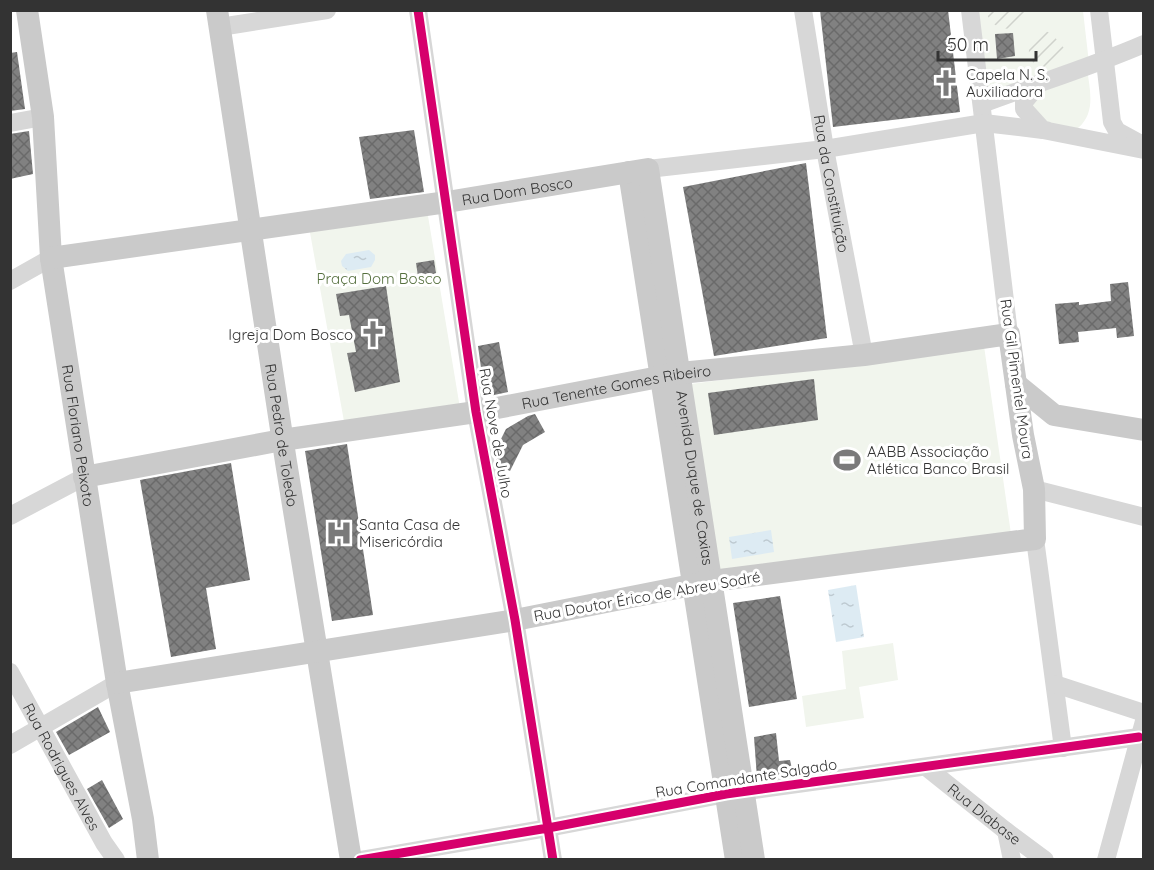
<svg xmlns="http://www.w3.org/2000/svg" width="1154" height="870" viewBox="0 0 1154 870" font-family="Quicksand,sans-serif">
<style>
.park{fill:#f1f5ed}
.garden{fill:url(#garden-furrows)}
.water{fill:url(#water-ripples)}
.building{fill:url(#building-cross-hatch)}
.lines{fill:none;stroke-linecap:round;stroke-linejoin:round}
.minor{stroke:#d7d7d7;stroke-width:18}
.major{stroke:#cacaca;stroke-width:22}
.cycleway-casing{stroke:#fff;stroke-width:13}
.cycleway{stroke:#d6006c;stroke-width:9}
.labels{text-anchor:middle;dominant-baseline:central;stroke-width:6;stroke-linejoin:round;paint-order:stroke}
.poi-label{font-size:15px;fill:#333;stroke:#fff;text-anchor:start}
.street-label{font-size:15px;fill:#333;stroke:#fff}
.park-label{font-size:15px;fill:#56703f;stroke:#fff}
</style>
<defs>
<pattern id="garden-furrows" width="10" height="10" patternUnits="userSpaceOnUse" patternTransform="scale(1.5)"><rect width="10" height="10" fill="#f1f5ed"/><path d="M-1 1l2-2M0 10L10 0M9 11l2-2" fill="none" stroke="#cfd2cc"/></pattern>
<pattern id="water-ripples" width="26" height="14" patternUnits="userSpaceOnUse" patternTransform="scale(1.5)"><rect width="26" height="14" fill="#ddebf3"/><path d="M2 4q2-2 4 0t4 0M15 11q2-2 4 0t4 0" fill="none" stroke="#becad1"/></pattern>
<pattern id="building-cross-hatch" width="8" height="8" patternUnits="userSpaceOnUse" patternTransform="scale(1.5)"><rect width="8" height="8" fill="#818181"/><path d="M0 0l8 8M0 8l8-8" fill="none" stroke="#6a6a6a"/></pattern>
</defs>
<rect width="100%" height="100%" fill="#fff"/>
<path class="park" d="M973 11H1083L1089 63 984 100Z
M1087 69C1090 90 1096 113 1078 128L1046 127 1027 103 1035 94Z
M427 210 460 408 345 427 309 227Z
M984 346 1011 534 713 578 683 385Z
M893 643 898 680 859 687 864 718 806 727 802 696 846 689 842 651Z"/>
<path class="garden" d="M986 11V10L1029 11C1023 34 992 35 986 11Z
M1039 28 1052 34 1069 54 1045 71C1022 59 1027 47 1039 28Z"/>
<path class="water" d="M369 250 375 255V260L371 267 348 271 342 266 341 261 346 254Z
M771 530 774 552 732 559 729 537Z
M856 585 864 637 836 642 828 590Z"/>
<path class="building" d="M820 10H948L960 112 833 127Z
M1013 33 1015 56 997 59 995 34Z
M17 52 25 109 10 111V53Z
M414 130 424 192 370 199 359 137Z
M29 131 33 174 10 179V134Z
M806 163 827 338 714 356 683 187Z
M434 260 437 280 419 283 416 263Z
M1128 282 1134 336 1117 338 1116 328 1078 332 1079 342 1059 344 1055 304 1079 302V305L1111 301 1110 284Z
M386 286 400 382 355 392 347 353 356 352 349 315 340 316 336 294Z
M499 342 508 392 485 397 478 346Z
M814 379 818 420 714 435 708 393Z
M535 414 545 432 523 445 510 471 497 465 495 451 506 429 528 416Z
M347 444 373 615 332 621 305 451Z
M231 463 250 580 206 588 216 649 171 657 140 480Z
M780 596 797 699 749 707 733 603Z
M98 707 110 732 69 755 56 732Z
M776 733 779 761 790 760 793 773 757 778 754 737Z
M102 780 123 819 109 828 87 789Z"/>
<g class="lines">
<g class="minor">
<path d="M418 10 476 412 515 620 553 860"/>
<path id="s1" d="M803 10 825 149 864 355"/>
<path d="M970 10 1009 334"/>
<path d="M1099 10 1112 122 1117 131 1139 143"/>
<path d="M220 27 327 10"/>
<path d="M1039 84 1024 102V109L1043 130H1046"/>
<path d="M982 104C1035 84 1091 67 1144 44"/>
<path d="M10 123 43 117"/>
<path d="M648 169 825 149 984 123 1043 130 1144 150"/>
<path d="M10 281 51 258"/>
<path d="M1034 489 1144 517"/>
<path d="M10 516 84 477"/>
<path d="M1035 539 1063 748"/>
<path id="s2" d="M10 672 104 843 116 860"/>
<path d="M1055 684 1144 713"/>
<path d="M10 745 117 683"/>
<path id="s3" d="M926 767 1006 831 1045 860"/>
<path d="M1006 831 1012 860"/>
<path d="M360 860 548 828 726 794 1139 737"/>
<path d="M1106 860 1144 721"/>
</g>
<g class="major">
<path id="s4" d="M27 10 43 117 51 258 117 683 143 819 148 860"/>
<path id="s5" d="M217 10 286 462 351 860"/>
<path d="M629 172 736 860"/>
<path id="s6" d="M51 258 447 202 648 169 754 860"/>
<path d="M1016 384 1054 415 1144 430"/>
<path id="s7" d="M84 477 282 440 476 412 680 373 864 355 1009 334 1023 435 1034 489 1035 539 712 581 515 620 117 683"/>
</g>
<defs>
<path id="cycleway" d="M418 10 476 412 515 620 553 860
M360 860 548 828 726 794 1139 737"/>
</defs>
<use href="#cycleway" class="cycleway-casing"/>
<use href="#cycleway" class="cycleway"/>
</g>
<defs>
<symbol id="church-bare" viewBox="-9 -9 18 18"><path d="M-1.2-6h2.4v3.5h3.3v2.4h-3.3V6h-2.4V-.1h-3.3v-2.4h3.3Z" fill="#7a7a7a" stroke="#fff" stroke-width="2.5" paint-order="stroke"/></symbol>
<symbol id="stadium-bare" viewBox="-9 -9 18 18"><path d="M0-5a6.5 5 0 1 0 0 10a6.5 5 0 1 0 0-10ZM-3.5-1.8h7v3.6h-7Z" fill="#7a7a7a" stroke="#fff" stroke-width="2.5" paint-order="stroke"/></symbol>
<symbol id="hospital-bare" viewBox="-9 -9 18 18"><path d="M-5-5h3v3.5h4V-5h3V5h-3V1.5h-4V5h-3Z" fill="#7a7a7a" stroke="#fff" stroke-width="2.5" paint-order="stroke"/></symbol>
</defs>
<g fill-rule="evenodd">
<use href="#church-bare" x="927" y="64" width="38" height="38"/>
<use href="#church-bare" x="354" y="315" width="38" height="38"/>
<use href="#stadium-bare" x="828" y="441" width="38" height="38"/>
<use href="#hospital-bare" x="320" y="514" width="38" height="38"/>
</g>
<g class="labels">
<g class="poi-label">
<text x="966" y="74">Capela N. S.<tspan x="966" dy="17">Auxiliadora</tspan></text>
<text x="353" y="334" text-anchor="end">Igreja Dom Bosco</text>
<text x="867" y="451">AABB Associação<tspan x="867" dy="17">Atlética Banco Brasil</tspan></text>
<text x="359" y="524">Santa Casa de<tspan x="359" dy="17">Misericórdia</tspan></text>
</g>
<g class="street-label">
<text stroke="none"><textPath href="#s1" startOffset="176">Rua da Constituição</textPath></text>
<text stroke="none"><textPath href="#s6" startOffset="471">Rua Dom Bosco</textPath></text>
<text transform="translate(1017 379) rotate(82)">Rua Gil Pimentel Moura</text>
<text stroke="none"><textPath href="#s7" startOffset="540">Rua Tenente Gomes Ribeiro</textPath></text>
<text transform="translate(496 433) rotate(80)">Rua Nove de Julho</text>
<text stroke="none"><textPath href="#s5" startOffset="430">Rua Pedro de Toledo</textPath></text>
<text stroke="none"><textPath href="#s4" startOffset="429">Rua Floriano Peixoto</textPath></text>
<text stroke="none"><textPath href="#s6" startOffset="916">Avenida Duque de Caxias</textPath></text>
<text transform="translate(647 596) rotate(-10)">Rua Doutor Érico de Abreu Sodré</text>
<text stroke="none"><textPath href="#s2" startOffset="108">Rua Rodrigues Alves</textPath></text>
<text transform="translate(746 778) rotate(-9)">Rua Comandante Salgado</text>
<text stroke="none"><textPath href="#s3" startOffset="75">Rua Diabase</textPath></text>
</g>
<g class="park-label">
<text x="379" y="278">Praça Dom Bosco</text>
</g>
</g>
<rect width="1154" height="870" fill="none" stroke="#333333" stroke-width="24"/>
<path d="M938 51v9h98v-9" fill="none" stroke="#333333" stroke-width="3"/>
<text x="947" y="51" font-size="18" fill="#333333" stroke="#ffffff" stroke-width="4.5" paint-order="stroke">50 m</text>
</svg>
